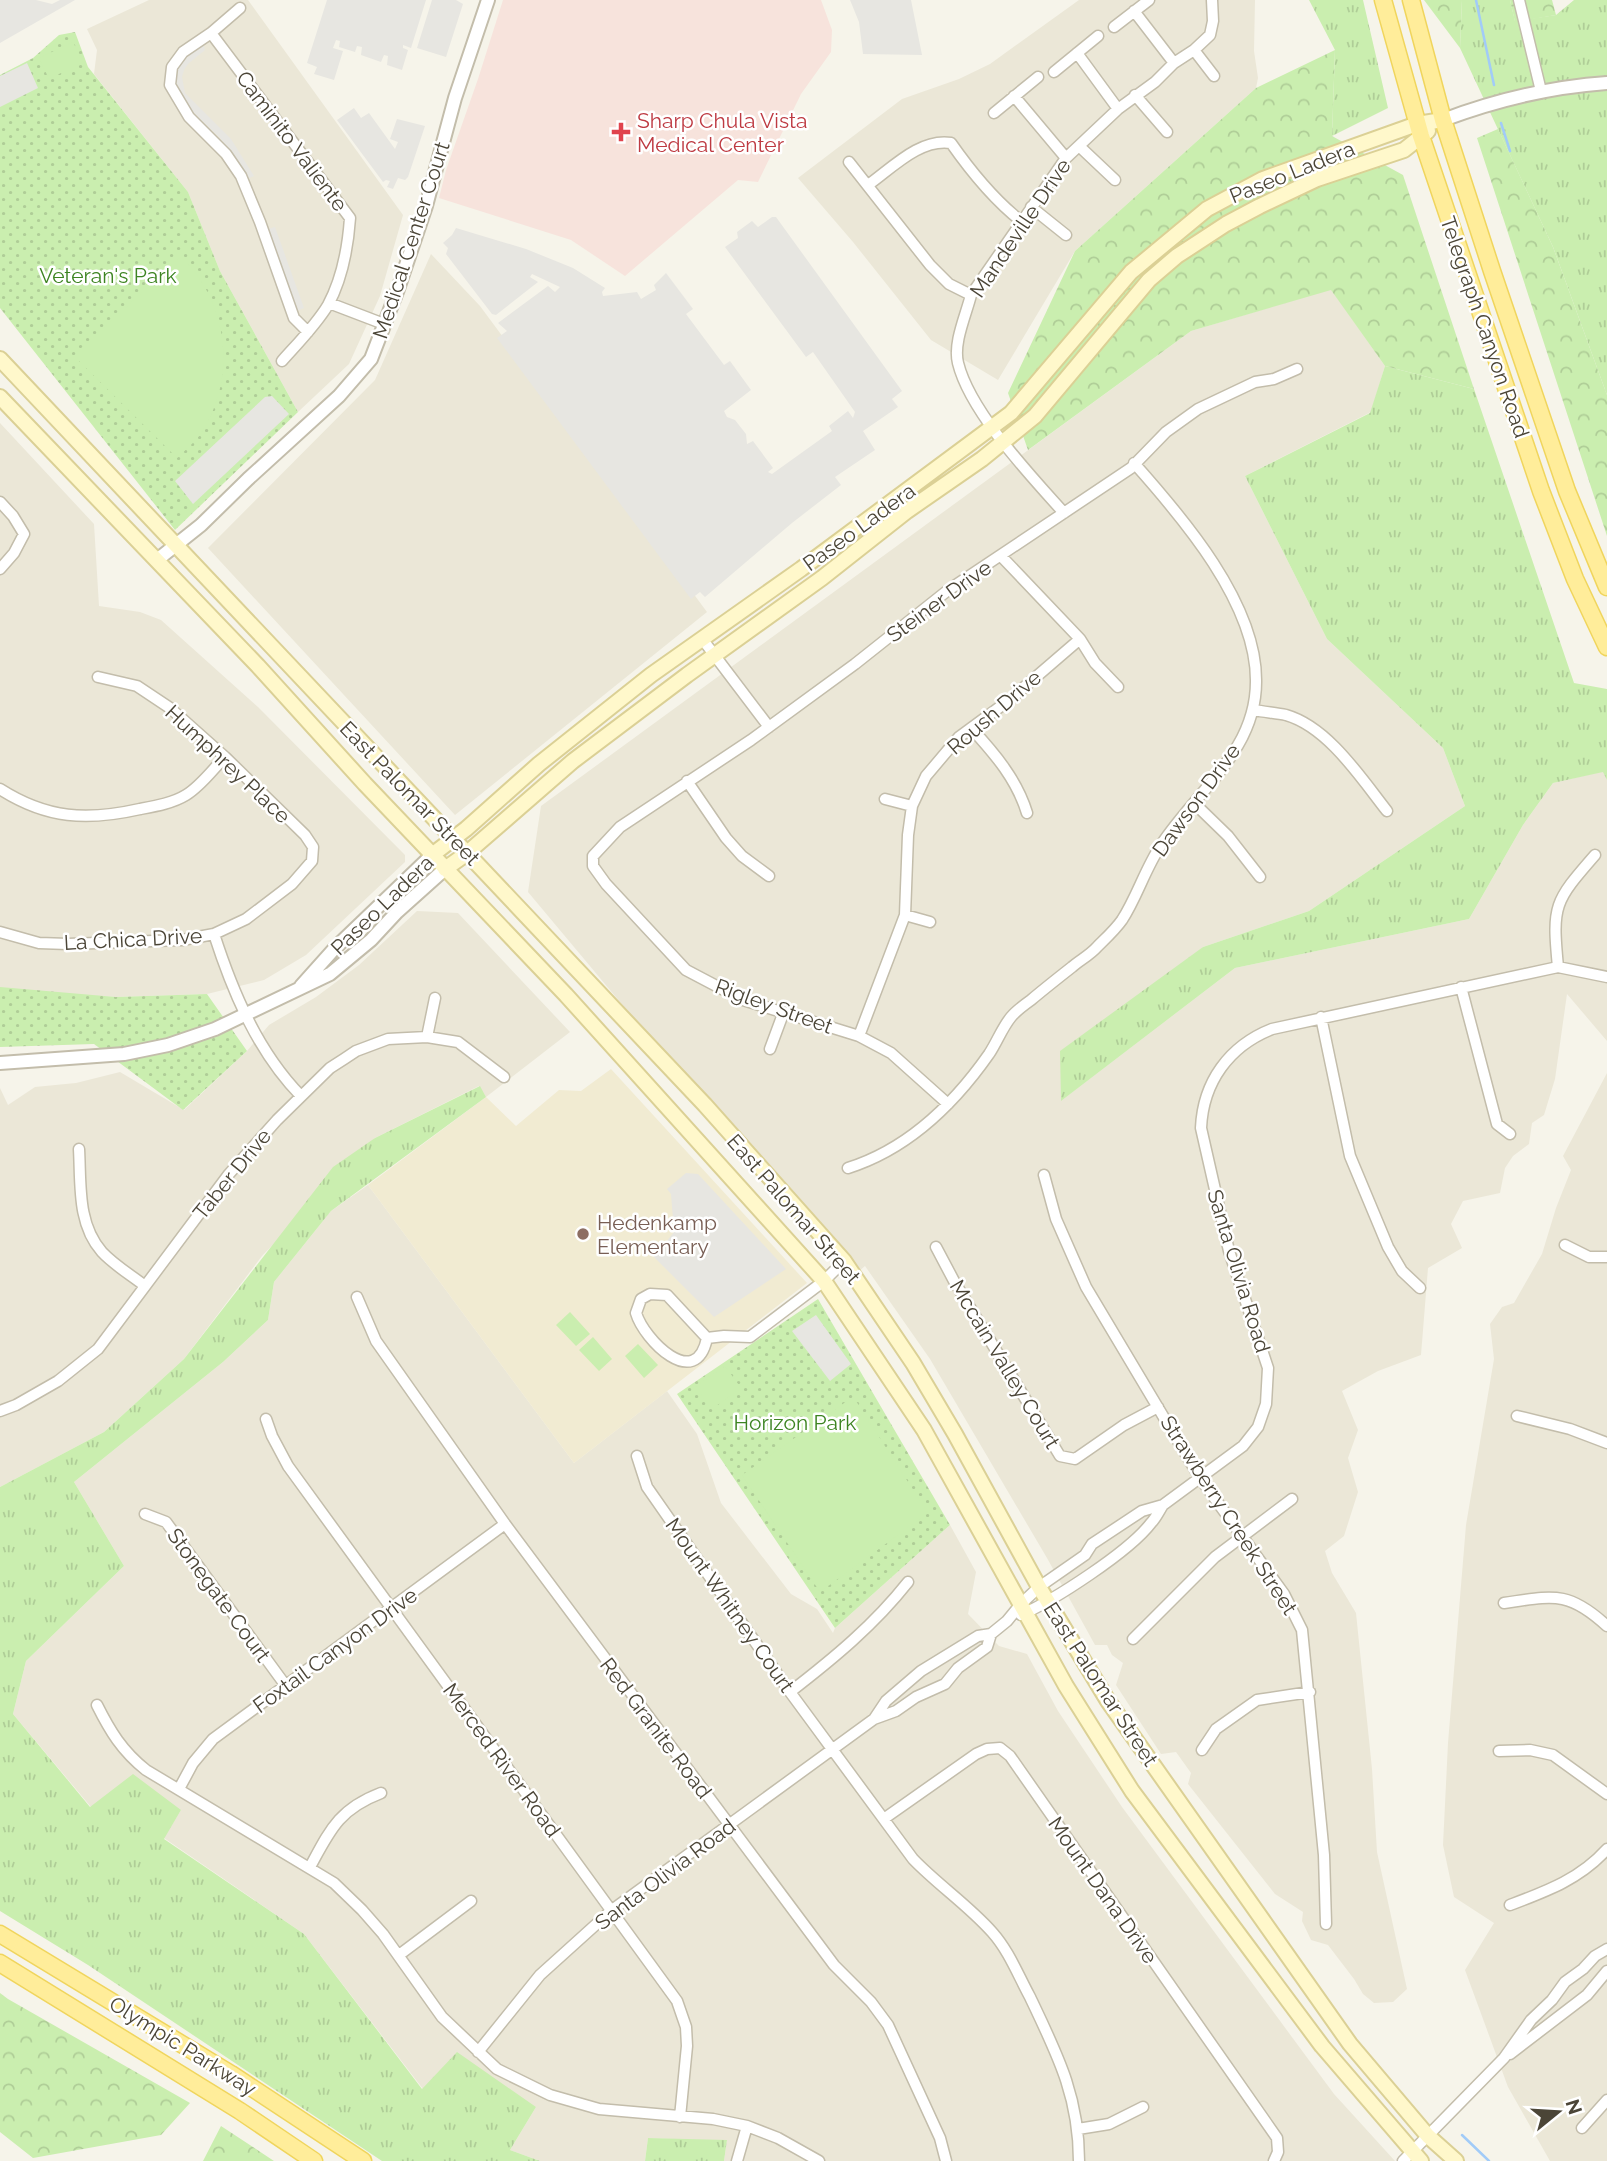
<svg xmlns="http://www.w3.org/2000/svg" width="1607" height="2161" viewBox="0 0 1607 2161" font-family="Raleway,sans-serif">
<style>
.residential{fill:#ebe7d7}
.education{fill:#f1ebd2}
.medical{fill:#f7e3dc}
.grass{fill:url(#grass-tufts)}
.forest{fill:url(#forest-crowns)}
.park{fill:url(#park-dots)}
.garden{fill:#caeeaf}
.parking{fill:#e7e6e1}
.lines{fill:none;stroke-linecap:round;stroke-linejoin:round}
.stream{stroke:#a1cbf8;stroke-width:2.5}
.minor-casing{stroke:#c3bdab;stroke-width:13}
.tertiary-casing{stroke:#c3bdab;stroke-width:16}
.secondary-casing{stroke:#dbd095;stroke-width:18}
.primary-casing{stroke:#f0d55d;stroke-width:19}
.minor{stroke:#fff;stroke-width:10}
.tertiary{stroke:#fff;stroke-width:12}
.secondary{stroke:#fff8cb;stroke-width:14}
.primary{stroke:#ffed9a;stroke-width:16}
.health-dot{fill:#e0444e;stroke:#fff;stroke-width:2.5}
.education-dot{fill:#8d6e63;stroke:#fff;stroke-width:2.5}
.labels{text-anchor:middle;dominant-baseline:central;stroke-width:5;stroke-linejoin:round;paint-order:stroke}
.health-label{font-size:21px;fill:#be3a42;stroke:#fff;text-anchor:start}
.street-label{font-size:21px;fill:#4b4537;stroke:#fff}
.park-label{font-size:21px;fill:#3d8422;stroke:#fff}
.education-label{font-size:21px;fill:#785e54;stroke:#fff;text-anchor:start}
</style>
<defs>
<pattern id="grass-tufts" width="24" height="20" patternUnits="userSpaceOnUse" patternTransform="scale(1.75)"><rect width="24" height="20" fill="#caeeaf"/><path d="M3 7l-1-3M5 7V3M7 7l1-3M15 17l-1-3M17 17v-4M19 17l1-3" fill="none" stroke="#afcd97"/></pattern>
<pattern id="forest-crowns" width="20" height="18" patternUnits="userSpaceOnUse" patternTransform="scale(1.75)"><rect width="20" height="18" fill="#caeeaf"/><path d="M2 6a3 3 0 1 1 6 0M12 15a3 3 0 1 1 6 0" fill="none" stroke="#afcd97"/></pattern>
<pattern id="park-dots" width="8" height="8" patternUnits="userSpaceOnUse" patternTransform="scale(1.75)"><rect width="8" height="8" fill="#caeeaf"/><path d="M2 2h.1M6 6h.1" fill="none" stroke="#afcd97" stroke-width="1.8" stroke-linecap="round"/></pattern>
</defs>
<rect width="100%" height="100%" fill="#f6f4ea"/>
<path class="residential" d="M149 0H248L403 215 380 296 349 364 298 412 220 271 188 192 94 74 97 50 87 29Z
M1079 0H1255L1254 51 1258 78 1256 88 1075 251 998 380 931 340 853 242 798 178 902 99 959 79 990 64Z
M431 254 480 306 707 612 455 815 208 548 375 380Z
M1331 289 1385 366 1371 412 1245 476 1327 639 1443 748 1465 806 1309 911 1203 947 1062 1100 1235 968 1469 919 1523 825 1553 783 1604 771 1607 780V1041L1567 994 1555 1079 1544 1115 1532 1123 1529 1144 1513 1156 1505 1168 1500 1193 1463 1201 1451 1224 1462 1248 1428 1268 1421 1355 1378 1371 1342 1391 1358 1430 1348 1458 1358 1492 1344 1536 1325 1551 1332 1573 1356 1613 1372 1769 1377 1852 1407 1989 1393 2002 1374 2003 1363 1994 1354 1979 1328 1945 1311 1940 1302 1921 1303 1912 1275 1894 1188 1784 1191 1773 1176 1752 1161 1754 1116 1685 1123 1663 1112 1655 1107 1645H1095L1047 1558 930 1359 865 1266 851 1278 528 892 541 806 1191 331Z
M0 423 94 524 99 606 140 612 161 620 258 707 405 855V862L306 955 264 980 207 994 116 997 0 991Z
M417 911 458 913 570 1032 486 1097 479 1086 375 1138 262 1256 184 1359 104 1432 0 1487V1088L8 1105 35 1087 76 1083 120 1072 184 1110 247 1051 269 1025 316 997 359 965Z
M1607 1073V2161H1550L1508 2087 1465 1970 1494 1923 1454 1897 1443 1845 1448 1743 1466 1525 1494 1359 1490 1324 1502 1307 1514 1303 1542 1254 1556 1208 1571 1170 1563 1156Z
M368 1185 574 1463 667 1391 697 1434 721 1503 791 1594 817 1609 833 1633 835 1628 950 1525 976 1572 968 1614 999 1646 1027 1654 1058 1711 1122 1807 1334 2094 1395 2161H724L727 2141 648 2138 645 2161H540L510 2150 536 2107 423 2089 304 1934 164 1838 181 1810 91 1807 13 1714 26 1661 124 1566 74 1482 223 1362 268 1320 274 1282 331 1211Z"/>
<path class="education" d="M611 1069 807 1283 574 1463 368 1185 486 1097 516 1126 559 1090 581 1091Z"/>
<path class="medical" d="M503 0H821L832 30 831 52 801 94 758 182 738 180 625 276 571 240 439 198 446 170 478 79Z"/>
<path class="grass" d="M1309 0H1363L1388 108 1332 136 1335 50Z
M1462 0H1510L1515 21 1556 15 1574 0H1607V395L1553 247 1460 48Z
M1385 366 1474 389 1574 683 1607 689V780L1603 772 1553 783 1523 825 1469 919 1235 968 1061 1101 1060 1051 1203 947 1309 911 1465 806 1443 748 1327 639 1245 476 1370 413Z
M480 1086 486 1097 331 1211 274 1282 268 1320 223 1362 74 1482 124 1566 26 1661 13 1714 90 1807 133 1774 181 1810 164 1839 304 1934 422 2089 457 2052 536 2107 510 2150 540 2161H382L88 1965 0 1911V1487L104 1432 184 1359 333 1167 375 1138Z
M648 2138 727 2140 724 2161H645Z"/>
<path class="forest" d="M1424 0H1462L1460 48Z
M1510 0H1552L1556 15 1515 22Z
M1335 50 1332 136 1403 175 1474 389 1385 366 1331 290 1191 331 1028 450 1008 393 1075 251 1256 88Z
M1498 129 1553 247 1607 395V536L1477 138Z
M0 1993 8 1999 190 2103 161 2135 33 2158 0 2132Z
M221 2126 274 2161H203Z"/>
<path class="park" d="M75 32 88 67 188 192 220 271 298 412 175 530 0 308V75L33 58 59 35Z
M0 987 116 997 207 994 247 1051 183 1110 94 1044 0 1047Z
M818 1299 950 1525 835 1628 677 1394Z"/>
<path class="garden" d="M73 42 83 62 49 79 39 58Z
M181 257C228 301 237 376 203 430 197 441 186 449 177 458L78 360V351Z
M570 1312 590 1334 576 1346 556 1325Z
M593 1337 612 1359 599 1371 579 1350Z
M638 1344 658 1365 644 1378 625 1356Z
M725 1366 741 1388 712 1409 695 1387Z
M847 1401H856L928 1513 820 1592 742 1475Z"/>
<path class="parking" d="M0 0H36L52 4 60 0H75L0 43Z
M327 0H426L411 48 403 45V48L408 50 402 70 387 65 388 56 384 55 381 62 361 55 362 47 357 46 355 52 339 47 340 41 336 40 333 48 343 51 334 80 314 74 317 67 307 63Z
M432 0H456L463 4 446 57 417 48Z
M850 0H911L922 55 863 54 859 22Z
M203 43 205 50 188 64 184 70 182 77 185 93 231 139 254 176 247 179 220 138 181 101 175 90 174 77 178 63Z
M27 63 38 88 0 107V76Z
M354 108 361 118 369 113 395 149 398 142 390 139 397 119 425 126 408 177 405 180 398 178 393 189 387 187 390 181 386 180 383 182 337 120Z
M772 217H776L902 391 892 399 898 407 863 431 875 450 835 477 841 485 792 523 705 597 700 592 691 599 497 338 507 331 498 323 548 286 555 292 560 287 532 274 530 277 538 282 496 315 492 314 446 254 448 248 443 243 452 235 456 228 526 249 573 268 605 288 602 292 603 296 637 292 641 299 656 290 654 285 666 273 693 309 686 314 724 365 730 361 751 390 724 411 727 417 735 420 746 434 747 444 753 441 773 468 768 472 772 474 832 431 829 426 848 411 853 418 855 412 813 352 806 357 725 247 738 238 737 232 752 221 758 227Z
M275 227 304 308 297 311 268 229Z
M272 396 289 414 193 504 175 481 265 397Z
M686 1173 698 1174 786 1269 714 1317 654 1257 674 1232 671 1194 667 1189Z
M816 1315 851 1364 830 1381 792 1331Z"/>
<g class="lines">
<path class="stream" d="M1476 0 1494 85
M1501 123 1510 151
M1462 2135 1489 2161"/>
<defs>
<path id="minor" d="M1519 0 1541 91
M240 8 211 33 183 52 172 67 170 85 189 117 226 154 241 176 260 222 294 318 308 332
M1134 11 1174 63
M1114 27 1149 0
M211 33 350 218C348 247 342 279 328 305 316 325 298 343 282 361
M1194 50 1214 76
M1077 53 1118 109
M1054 72 1098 36
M1135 95 1167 132
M1014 96 1066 158
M994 113 1038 77
M1079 146 1115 180
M849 162 930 265 949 284 971 295
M868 185C892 168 920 138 951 143 972 173 993 199 1021 221
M1031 207 1066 235
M329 303 384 324
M0 502 13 516 24 534 14 553 0 569
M1064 513C1031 476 970 412 958 363 953 343 966 315 971 295L1066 158 1118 109 1155 82 1174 63 1194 50 1210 35 1213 21 1212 0
M1001 556 1080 639 1095 663 1118 687
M703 640 769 727
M1254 710C1264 712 1276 713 1286 715 1328 727 1361 778 1387 811
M972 729C995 754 1017 780 1027 813
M687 781 726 838 742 856 769 876
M0 789C47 819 87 821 140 809 156 806 173 803 186 795 201 786 213 769 225 757
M885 799 912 806
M1194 803 1228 836 1260 877
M905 915 930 922
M0 932 39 943 68 944 182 940 214 934 246 919 292 884 312 861 313 847 305 835 225 757 170 708 137 686 98 677
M214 934C233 993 258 1052 301 1096
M1558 967C1552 905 1554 902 1595 855
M1461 987 1497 1124 1510 1134
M1321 1017 1350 1156 1388 1247 1402 1271 1420 1288
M859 1036 905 915 908 835 912 806 926 776 959 737 1008 701 1080 639
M427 1037 435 998
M770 1049 783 1014
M948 1104 891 1053 859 1036 743 1000 686 970 606 884 593 866V856L620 827 751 740 855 664 947 591 1131 468 1166 432 1198 409 1255 382 1274 379 1297 369
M79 1149C81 1184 77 1224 102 1252 114 1265 131 1275 145 1286
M848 1168C908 1149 954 1104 989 1054 997 1042 1002 1028 1011 1017 1016 1011 1024 1005 1031 1000 1044 989 1058 978 1072 967 1080 960 1090 955 1097 947 1105 939 1115 930 1122 920 1137 897 1145 869 1161 845 1196 791 1257 751 1256 680 1256 603 1183 518 1134 463
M1044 1175 1056 1219 1086 1287 1200 1478 1284 1594 1302 1630 1324 1855 1326 1924
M1565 1245 1589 1257H1607
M936 1247 954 1281 1060 1456 1075 1459 1124 1425 1158 1407
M650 1294 667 1295 707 1338C696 1392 644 1340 636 1313L641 1299Z
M357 1297 376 1341 505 1524 834 1965 871 2002 888 2025 940 2138 946 2161
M707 1338 724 1336 750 1337 824 1281 844 1261
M0 1411 16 1405 58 1381 98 1349 229 1174 277 1120 330 1068 344 1059 356 1051 388 1039 427 1037 458 1042 504 1077
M1517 1416 1570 1429 1607 1443
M266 1419 272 1436 288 1466 677 2001 686 2027 687 2046 680 2117
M637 1456 647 1487 790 1692 913 1859C938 1885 968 1905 992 1932 1009 1951 1018 1975 1030 1997 1057 2054 1079 2096 1079 2161
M145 1514 166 1522 286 1686
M1504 1603C1553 1596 1568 1590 1607 1626
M1021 1615C1054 1600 1129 1552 1151 1523 1156 1518 1159 1511 1163 1505
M1133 1639 1215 1557 1292 1499
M790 1692C834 1658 874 1625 908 1582
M97 1705C110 1731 122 1751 146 1770L334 1883 362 1910 383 1934 442 2017 497 2069 550 2095 599 2109 713 2119 747 2126 778 2138 819 2161
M874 1719 886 1701 921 1671 978 1636 991 1634 1007 1621 1021 1604 1039 1587 1085 1555 1092 1544 1142 1511 1163 1505 1243 1446 1258 1427 1266 1404 1268 1368 1229 1251 1201 1128C1203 1082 1229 1046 1272 1029L1558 967 1607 977
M1202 1750 1216 1729 1257 1700 1310 1692
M1499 1751 1530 1750 1553 1755 1607 1794
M179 1789 193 1763 213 1739 505 1524
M885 1818 976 1754 987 1749 1000 1748 1010 1756 1277 2138 1278 2152 1274 2161
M310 1867C330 1830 339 1809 381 1793
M1510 1905C1547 1891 1580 1879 1607 1849
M399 1955 471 1901
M478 2052 540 1975 612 1910 874 1719 896 1711 916 1697 945 1684 958 1668 987 1647 991 1634
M1510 2054 1587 1995 1607 1971
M1582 2128 1607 2100
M1078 2129 1109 2124 1143 2107
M737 2161 747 2126
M1403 2161 1504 2058 1531 2020 1552 2000 1565 1982 1583 1969 1595 1956 1607 1949"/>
<path id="tertiary" d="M1443 120C1496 100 1551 87 1607 83
M157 560 201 525 248 479 339 396 371 359 398 289 426 206 455 98 488 0
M301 986 335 948 432 855
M0 1063 124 1054 168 1045 215 1029 330 974 371 940 397 912 445 869"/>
<path id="secondary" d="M0 359 705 1105 844 1261 913 1363 955 1434 1039 1587 1108 1701 1350 2044 1428 2136 1456 2161
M0 397 258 666 365 784 566 995 824 1281 924 1430 1066 1686 1132 1791 1322 2046 1421 2161
M432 855 466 829 539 764 651 675 801 569 1011 413 1131 272 1207 209 1263 179 1417 124 1443 120
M445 869 466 854 573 761 687 675 822 578 907 511 982 459 1035 416 1149 280 1177 256 1226 224 1260 206 1317 179 1404 150 1428 131"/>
<path id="primary" d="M1383 0 1421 136 1541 491 1575 579 1607 647
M1411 0 1443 120 1492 271 1567 491 1607 587
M0 1934 231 2074 363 2161
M0 1963 240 2111 314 2161"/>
</defs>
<use href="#minor" class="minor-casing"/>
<use href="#tertiary" class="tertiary-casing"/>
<use href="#secondary" class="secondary-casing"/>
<use href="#primary" class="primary-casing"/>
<use href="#minor" class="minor"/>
<use href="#tertiary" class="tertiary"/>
<use href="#secondary" class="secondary"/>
<use href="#primary" class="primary"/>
</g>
<path class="health-dot" d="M617.5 121.5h7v7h7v7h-7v7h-7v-7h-7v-7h7z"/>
<circle class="education-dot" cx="583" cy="1234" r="7"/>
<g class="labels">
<g class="health-label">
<text x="637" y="120">Sharp Chula Vista<tspan x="637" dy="24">Medical Center</tspan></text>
</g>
<g class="street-label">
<text transform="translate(292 141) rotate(53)">Caminito Valiente</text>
<text transform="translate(1292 172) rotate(-22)">Paseo Ladera</text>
<text transform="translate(1020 228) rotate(-56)">Mandeville Drive</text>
<text transform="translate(411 240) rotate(-72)">Medical Center Court</text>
<text transform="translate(1485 327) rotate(71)">Telegraph Canyon Road</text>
<text transform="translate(859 527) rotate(-36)">Paseo Ladera</text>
<text transform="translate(939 601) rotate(-36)">Steiner Drive</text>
<text transform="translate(994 712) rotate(-41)">Roush Drive</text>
<text transform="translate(228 764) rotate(43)">Humphrey Place</text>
<text transform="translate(410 793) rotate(46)">East Palomar Street</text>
<text transform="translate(1196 800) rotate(-54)">Dawson Drive</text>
<text transform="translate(382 905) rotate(-44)">Paseo Ladera</text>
<text transform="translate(133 939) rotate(-3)">La Chica Drive</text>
<text transform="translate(774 1006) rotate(20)">Rigley Street</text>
<text transform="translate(232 1174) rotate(-51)">Taber Drive</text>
<text transform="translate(794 1209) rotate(49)">East Palomar Street</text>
<text transform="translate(1239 1271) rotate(73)">Santa Olivia Road</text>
<text transform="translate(1005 1364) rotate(59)">Mccain Valley Court</text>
<text transform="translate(1229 1515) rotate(57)">Strawberry Creek Street</text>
<text transform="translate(219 1595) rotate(54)">Stonegate Court</text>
<text transform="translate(730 1605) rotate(55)">Mount Whitney Court</text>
<text transform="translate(335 1650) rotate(-36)">Foxtail Canyon Drive</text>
<text transform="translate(1101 1684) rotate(57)">East Palomar Street</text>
<text transform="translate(656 1728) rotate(53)">Red Granite Road</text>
<text transform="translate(502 1760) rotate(54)">Merced River Road</text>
<text transform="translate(665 1874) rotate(-37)">Santa Olivia Road</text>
<text transform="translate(1103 1890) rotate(55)">Mount Dana Drive</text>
<text transform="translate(183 2046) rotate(32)">Olympic Parkway</text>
</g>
<g class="park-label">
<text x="108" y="275">Veteran's Park</text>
<text x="795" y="1422">Horizon Park</text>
</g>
<g class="education-label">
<text x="597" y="1222">Hedenkamp<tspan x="597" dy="24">Elementary</tspan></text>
</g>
</g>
<g transform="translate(1558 2112) rotate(72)" stroke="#ffffff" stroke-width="5" paint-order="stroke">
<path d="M0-5L12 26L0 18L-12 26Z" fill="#4b4537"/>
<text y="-10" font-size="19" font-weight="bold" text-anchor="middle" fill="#4b4537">N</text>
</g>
</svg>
